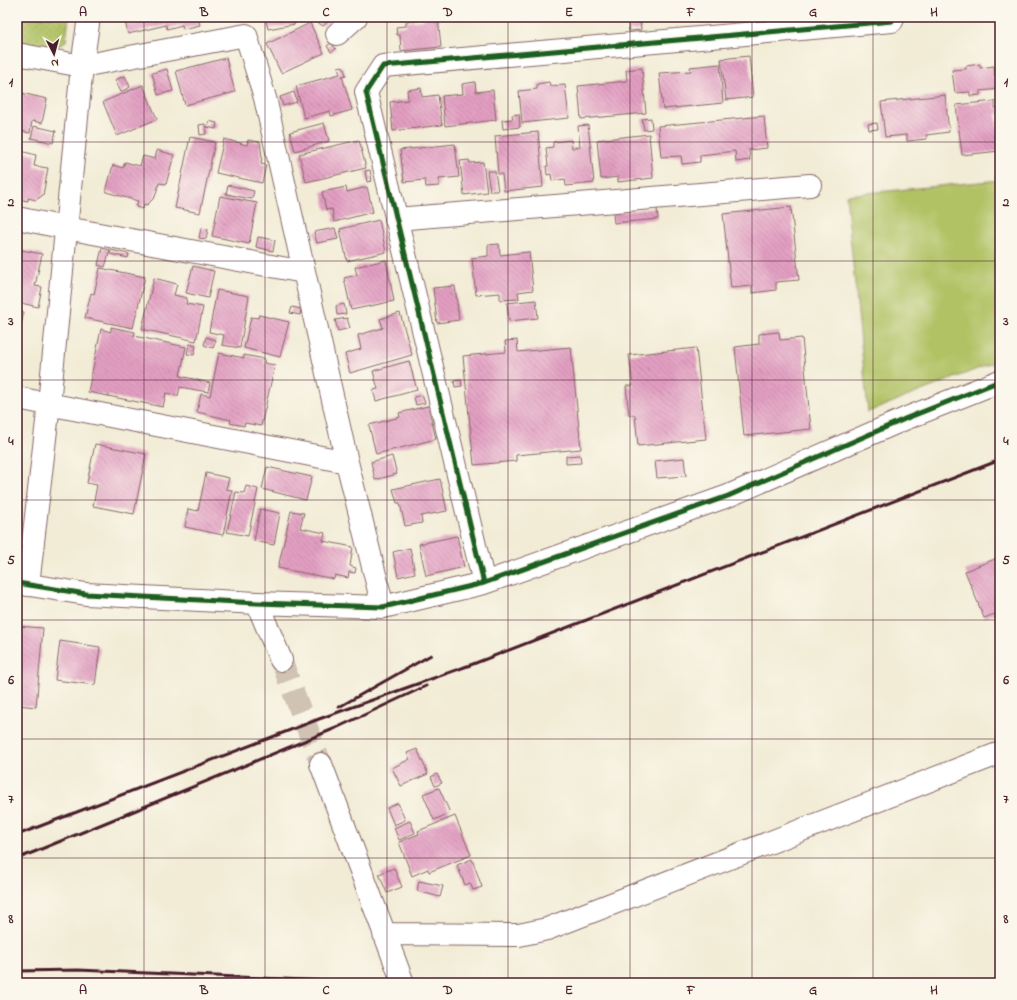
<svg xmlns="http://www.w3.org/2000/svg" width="1017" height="1000" viewBox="0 0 1017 1000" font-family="'Indie Flower',sans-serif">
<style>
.grass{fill:#b1c265;stroke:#7e7048}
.park{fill:url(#park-dots);stroke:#7e7048}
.building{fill:url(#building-back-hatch)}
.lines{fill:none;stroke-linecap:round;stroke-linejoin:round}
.minor-tunnel{stroke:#d0c3b4;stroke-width:22;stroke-dasharray:22 11;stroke-linecap:butt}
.minor-casing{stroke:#856767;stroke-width:24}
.minor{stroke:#fff;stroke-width:22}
.rail{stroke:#4a1f2b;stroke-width:3}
.cycleway-casing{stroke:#fbf7ec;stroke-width:8}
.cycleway{stroke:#1b5e20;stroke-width:5}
.grid{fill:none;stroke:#4a1f2b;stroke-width:1;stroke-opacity:0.55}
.neatline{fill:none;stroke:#4a1f2b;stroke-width:1.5}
.grid-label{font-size:13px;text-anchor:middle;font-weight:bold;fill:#4a1f2b}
</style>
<defs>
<pattern id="park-dots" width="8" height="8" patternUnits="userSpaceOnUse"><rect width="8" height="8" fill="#b1c265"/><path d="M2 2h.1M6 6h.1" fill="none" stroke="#9aa658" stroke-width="1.8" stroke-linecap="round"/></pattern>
<pattern id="building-back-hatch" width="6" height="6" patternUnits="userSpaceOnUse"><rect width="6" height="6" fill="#e39fc2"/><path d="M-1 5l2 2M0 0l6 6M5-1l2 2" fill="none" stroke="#ba819e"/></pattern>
</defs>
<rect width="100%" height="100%" fill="#fbf7ec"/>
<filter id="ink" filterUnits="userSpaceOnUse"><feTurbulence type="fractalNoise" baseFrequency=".025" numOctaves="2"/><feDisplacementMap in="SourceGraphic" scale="8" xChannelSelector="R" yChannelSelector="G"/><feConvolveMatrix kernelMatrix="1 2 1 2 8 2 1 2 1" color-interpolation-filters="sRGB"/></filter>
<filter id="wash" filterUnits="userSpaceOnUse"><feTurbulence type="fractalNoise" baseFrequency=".012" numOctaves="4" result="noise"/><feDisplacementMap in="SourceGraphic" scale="16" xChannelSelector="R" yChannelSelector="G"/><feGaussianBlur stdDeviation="0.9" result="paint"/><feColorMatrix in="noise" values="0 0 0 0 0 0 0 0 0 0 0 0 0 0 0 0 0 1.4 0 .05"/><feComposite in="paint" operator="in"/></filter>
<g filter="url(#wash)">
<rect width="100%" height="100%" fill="#f2ecd6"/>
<path class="grass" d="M1000 180V360L868 412 846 195Z"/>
<path class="park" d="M17 17H69L66 41 51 51 17 44Z"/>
<g id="blocks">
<path class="building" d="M124 17H198L200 25 183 29 182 25 167 29 166 25 128 34Z
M265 17H293L295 24 268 29Z
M310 17H333L323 26Z
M424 17H438L441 47 401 51 400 35H397L396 27 406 26V22L424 20Z
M627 17H640L641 30 629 31Z
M310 23 324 53 281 73 267 44Z
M331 43 336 49 331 52 327 46Z
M749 56 753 97 726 100 721 59Z
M226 58 235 92 185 105 176 71Z
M720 64 723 103 663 109 659 73 691 71 690 67Z
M980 64V68L994 66 995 76 1000 75V89L980 91V95L970 96V92L955 93 952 70 966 69V66Z
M343 66 346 75 342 76 352 110 331 116 330 111 304 118 296 86 340 74 338 67Z
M642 68 646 113 581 119 578 86 627 81 626 70Z
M167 69 173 91 158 95 152 73Z
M125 76 130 87 121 92 115 80Z
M475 82 476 92 493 90 496 120 445 126 442 96 463 94 462 84Z
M549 82 550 86 565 85 569 118 522 123 519 91 537 89V84Z
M143 85 157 119 117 136 103 102Z
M421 88 422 97 438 95 442 125 393 131 390 102 408 100 407 90Z
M17 92 47 99 42 123 32 121 30 133 17 130Z
M294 92 297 102 283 106 280 97Z
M945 95 949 132 926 135 927 139 907 141V135L885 137 881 102Z
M995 101V108L999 107 1000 113 996 114 1000 151 962 155 956 105Z
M519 114 520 127 503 129 502 120 513 119 512 115Z
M764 116 767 148 749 150 750 160 736 162 735 151 700 155V162L682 164 681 156 661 157 658 126Z
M651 118 652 129 644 130 642 119Z
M209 121 217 123 216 129 207 127Z
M324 123 329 141 295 151 290 132Z
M877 123 878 129 869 130 868 124Z
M205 124 206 134 200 135 199 125Z
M588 125 594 183 566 186 565 179 552 181 551 174 547 175 546 166H548L546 148 553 147V142L571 140 572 148 580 147 578 126Z
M34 126 56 131 53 143 31 138Z
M538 132 543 187 504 191 502 174H498L495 136Z
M649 134 653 178 618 182V177L601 179 597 140Z
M190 137 215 142 200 213 175 208Z
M224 139 247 145 248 140 260 142 262 157 261 164 266 165 262 183 216 173Z
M359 140 366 168 306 182 299 154Z
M455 144 459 177 439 179V186L426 187 425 180 404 182 400 150Z
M17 150 36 155 34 166 48 168 43 195 36 200 28 198V201L17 199Z
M157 150 174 155 166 184 159 183 155 197 147 205 144 204 143 209 136 207 138 201 106 192 113 165 123 168 125 162 140 166 143 156 155 159Z
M469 160 470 163 483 162 487 192 464 195 460 161Z
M370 170 372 181 367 182 365 171Z
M487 171H495L498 191H490Z
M228 185 254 191 252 199 226 194Z
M346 187 347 192 367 187 373 212 334 222 332 209 326 210 322 192Z
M220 196 257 203 249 244 212 236Z
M791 207 799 280 776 282V290L752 293V286L731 288 723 214Z
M657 208 658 219 614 223 613 213Z
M379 220 386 252 347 261 340 229Z
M201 228 208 229 206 239 199 238Z
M335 228 338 239 317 243 314 232Z
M258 237 275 240 273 251 256 247Z
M499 244 500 255 529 252 533 290 518 292 519 299 500 300V293L476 295 472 258 488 256V245Z
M102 248 110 250 105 267 98 265Z
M17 249 42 254 35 286 42 287 38 307 17 302Z
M111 250 129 254 128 258 110 254Z
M386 260 394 301 351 310 344 278 357 275 355 267Z
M193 266 214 271 208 298 186 293Z
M100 268 145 277 133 328 85 318 91 293 94 294Z
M154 278 177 284 174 295 187 298 186 304 203 307 196 341 142 329Z
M455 286 459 320 437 323 433 288Z
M217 290 249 296 240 348 222 345 224 335 209 332Z
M536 300 538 318 509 321 507 303Z
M344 304 346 314 337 315 336 306Z
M292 307 301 309 300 315 290 313Z
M17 311 24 312 18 338H17Z
M400 313 412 355 350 373 345 354 361 349 358 335 383 328 380 319Z
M259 315 289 322 280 357 244 348 251 317 258 318Z
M347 318 350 328 338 331 335 320Z
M111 327 135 332 134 336 186 347 180 376 210 383 208 392 180 387 178 396 166 393 163 407 88 392 101 329 111 332Z
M779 332 780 340 802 338 811 429 744 436 735 347 759 344V334Z
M206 337 216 340 213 348 204 345Z
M517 340 518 352 571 347 581 449 516 455V461L474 465 463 356 506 352 505 341Z
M189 344 196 346 194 355 187 354Z
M696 348 706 439 638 446 635 415H629L626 386H633L629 355Z
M219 353 244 358V355L265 359 264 363 275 365 261 426 245 423 244 426 230 423 231 420 197 412 201 394 210 396Z
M409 361 417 390 376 401 373 390 378 389 373 371Z
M461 380 462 386 455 387 454 381Z
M422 395 425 403 416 405 414 397Z
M428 406 436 439 376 454 369 425 400 417 399 413Z
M95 444 146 454 134 514 93 506 97 485 87 483Z
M580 455 581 463 566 464V456Z
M392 456 397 474 375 480 371 462Z
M684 458 686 476 657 478 655 461Z
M267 467 312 477 306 500 262 489Z
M206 473 229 478 226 489 232 490 223 535 185 527 188 509 198 511Z
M440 479 447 511 421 516 422 523 405 526 400 503H397L393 489Z
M246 486 258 489 248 536 227 532 236 492 244 493Z
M260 509 280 513 274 545 254 541Z
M291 511 304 513 300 528 325 533 323 541 353 547 350 566 356 568 355 573 349 572 348 578 335 575 334 579 278 568Z
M457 536 464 567 426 576 419 544Z
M410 548 415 573 398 577 393 552Z
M1000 557V627L995 614 984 618 965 571Z
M17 626 43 628 36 707 17 705Z
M60 641 100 647 95 685 55 680Z
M417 749 428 774 401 786 392 768 410 759 407 753Z
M437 774 442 783 435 786 431 777Z
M439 788 450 813 434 820 423 794Z
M398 803 405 820 394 825 387 808Z
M455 816 471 855 429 872 428 869 412 876 399 842 419 834 418 831Z
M410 821 415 833 399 840 394 828Z
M472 859 482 887 473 890 470 883 465 885 457 865Z
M394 868 402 887 387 893 379 874Z
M419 881 443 886 440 897 417 891Z"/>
</g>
</g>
<g filter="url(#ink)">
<use href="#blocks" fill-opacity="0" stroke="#856767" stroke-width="1"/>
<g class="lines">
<path class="minor-tunnel" d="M281 660 321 764"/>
<defs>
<path id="minor" d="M337 34 356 17
M17 54 82 66 246 35 265 98 347 462 383 607
M17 218 66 228 304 272
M396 219 810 185
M17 398 347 462
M17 583 86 594 257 603 383 607 484 583 728 496 907 418 1000 381
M484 583 366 92 383 66 892 21 893 17
M28 585 49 404 82 66 89 17
M257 603 281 660
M321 764 403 983
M384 934 519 935 547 929 1000 753"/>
</defs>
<use href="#minor" class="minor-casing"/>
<use href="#minor" class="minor"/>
<path class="rail" d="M339 707 431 655
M17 835 319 719 473 664 1000 460
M17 859 336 728 426 686
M17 971 78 970 372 983"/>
<defs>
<path id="cycleway" d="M17 583 86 594 257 603 383 607 484 583 728 496 907 418 1000 381
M484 583 366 92 383 66 892 21 893 17"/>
</defs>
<use href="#cycleway" class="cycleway-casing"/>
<use href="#cycleway" class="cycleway"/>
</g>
</g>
<path class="grid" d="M144 17V983M265 17V983M387 17V983M508 17V983M630 17V983M752 17V983M873 17V983M17 142H1000M17 261H1000M17 380H1000M17 500H1000M17 620H1000M17 739H1000M17 858H1000"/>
<rect width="1017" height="1000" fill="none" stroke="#fbf7ec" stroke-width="44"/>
<g transform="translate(54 54) rotate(174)" stroke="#fbf7ec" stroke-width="3" paint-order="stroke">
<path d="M0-3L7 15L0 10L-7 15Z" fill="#4a1f2b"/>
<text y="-6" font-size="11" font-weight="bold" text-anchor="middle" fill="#4a1f2b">N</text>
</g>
<rect x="22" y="22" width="973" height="956" class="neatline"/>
<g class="grid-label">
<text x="83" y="16">A</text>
<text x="204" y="16">B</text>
<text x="326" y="16">C</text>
<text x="448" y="16">D</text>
<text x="569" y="16">E</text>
<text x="691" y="16">F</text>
<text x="813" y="16">G</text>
<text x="934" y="16">H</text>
<text x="11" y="86">1</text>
<text x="1006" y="86">1</text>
<text x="11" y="206">2</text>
<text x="1006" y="206">2</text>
<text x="11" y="325">3</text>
<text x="1006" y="325">3</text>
<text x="11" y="445">4</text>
<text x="1006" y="445">4</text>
<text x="11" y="564">5</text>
<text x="1006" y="564">5</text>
<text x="11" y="684">6</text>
<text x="1006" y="684">6</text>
<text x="11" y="803">7</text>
<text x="1006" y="803">7</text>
<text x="11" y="923">8</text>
<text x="1006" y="923">8</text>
<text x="83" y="994">A</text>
<text x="204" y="994">B</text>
<text x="326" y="994">C</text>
<text x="448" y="994">D</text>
<text x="569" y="994">E</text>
<text x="691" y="994">F</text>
<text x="813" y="994">G</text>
<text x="934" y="994">H</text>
</g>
</svg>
